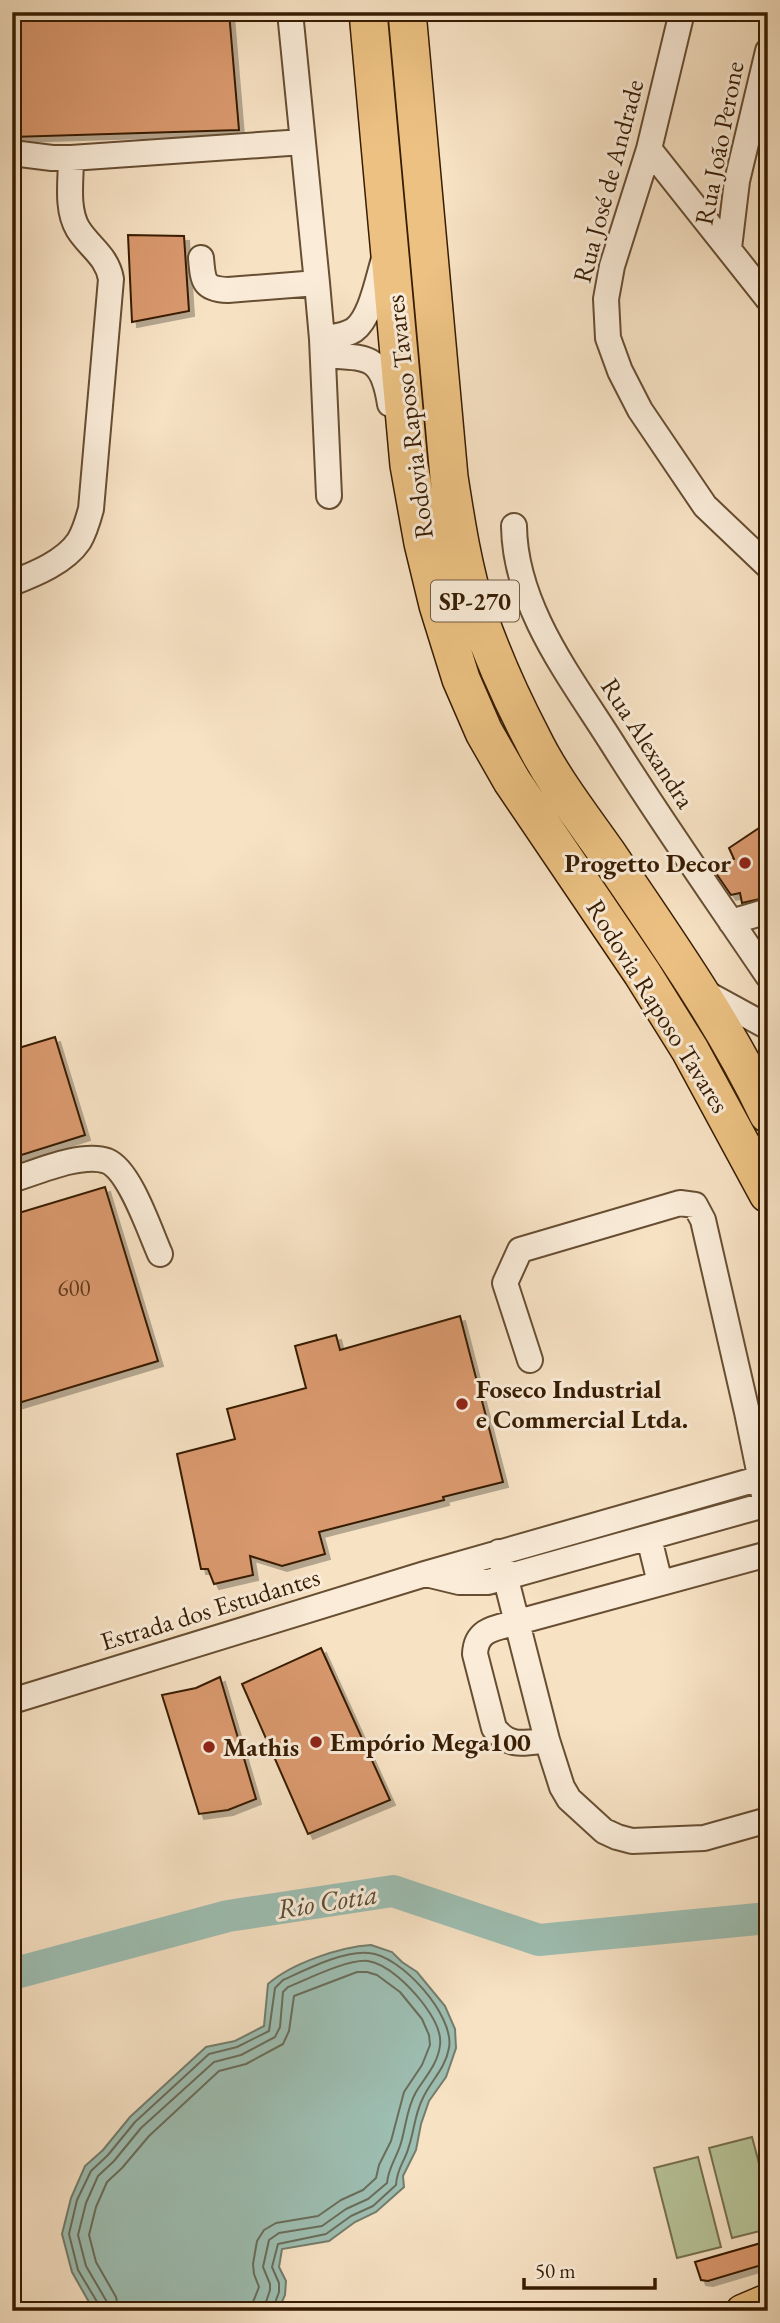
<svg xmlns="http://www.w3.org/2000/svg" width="780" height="2323" viewBox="0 0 780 2323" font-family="'EB Garamond',serif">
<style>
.green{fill:#b7c499;stroke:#77704e;stroke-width:2}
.water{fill:#9dbeb2;stroke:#747d6c;stroke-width:2}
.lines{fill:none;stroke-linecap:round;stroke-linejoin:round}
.shore{stroke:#6a6d5a;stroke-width:2}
.river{stroke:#9dbeb2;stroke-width:32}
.building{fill:#da996e;stroke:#371c02;stroke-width:2;filter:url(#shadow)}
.minor-casing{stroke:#674e32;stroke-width:28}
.major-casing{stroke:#371c02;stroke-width:35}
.highway-casing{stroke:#371c02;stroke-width:40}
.minor{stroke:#faecd9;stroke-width:24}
.major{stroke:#ecc182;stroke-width:32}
.highway{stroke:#ecc182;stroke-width:37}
.poi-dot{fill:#8f2418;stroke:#faecd9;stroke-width:2.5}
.labels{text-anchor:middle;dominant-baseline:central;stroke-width:6;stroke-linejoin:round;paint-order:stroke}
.number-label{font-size:23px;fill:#603b1d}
.shield{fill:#faecd9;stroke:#725a42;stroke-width:2}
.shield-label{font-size:24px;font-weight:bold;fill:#371c02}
.street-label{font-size:26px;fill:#371c02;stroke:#faecd9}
.poi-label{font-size:26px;font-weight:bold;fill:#371c02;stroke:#faecd9;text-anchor:start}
.water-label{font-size:28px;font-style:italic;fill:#564d37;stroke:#faecd9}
</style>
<defs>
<filter id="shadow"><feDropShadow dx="5" dy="5" stdDeviation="0" flood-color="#0004"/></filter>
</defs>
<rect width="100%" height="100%" fill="#f7e2c4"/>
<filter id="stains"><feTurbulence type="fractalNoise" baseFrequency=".00286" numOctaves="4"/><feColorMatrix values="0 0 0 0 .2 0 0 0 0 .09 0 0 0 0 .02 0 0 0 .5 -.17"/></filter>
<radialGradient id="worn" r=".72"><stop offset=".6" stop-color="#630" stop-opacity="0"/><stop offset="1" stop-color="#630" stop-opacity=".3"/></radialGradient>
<path class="green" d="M752 2137 768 2197V2229L732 2238 709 2148Z
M698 2157 721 2247 677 2258 654 2168Z"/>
<path class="water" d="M371 1945 392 1952 402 1962 417 1972 445 2006 455 2029 456 2048 446 2077 429 2101 421 2124 416 2150 403 2176 404 2187 376 2212 355 2222 329 2241 282 2249 279 2267 286 2281 285 2295 278 2311H94L72 2272 62 2234 71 2198 85 2166 103 2150 130 2117 206 2047 235 2041 264 2026 268 1984C292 1963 340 1947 371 1945Z"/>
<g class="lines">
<path class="shore" d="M99 2311V2305L78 2270 69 2234 77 2200 91 2171 108 2155 135 2122 209 2054 237 2047 269 2031 275 1988 283 1980C305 1970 344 1950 369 1953 400 1955 455 2015 449 2048 445 2070 430 2081 422 2100 415 2114 414 2131 409 2146 405 2162 397 2167 396 2185L373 2206 351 2216 326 2234 278 2244 272 2267 279 2283V2292L272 2311
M108 2311 107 2302 86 2266 78 2235 86 2203 98 2176 114 2161 141 2128 214 2062 241 2055 275 2037 280 2027 283 1992 288 1987C308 1979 347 1959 368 1961 388 1964 410 1987 422 2002 431 2014 442 2030 440 2045 438 2064 425 2077 416 2092 407 2107 406 2126 401 2143 397 2157 388 2168 387 2183L368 2199 346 2209 322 2226 279 2233 269 2240 263 2267 270 2284V2290L263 2311
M119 2311 116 2297 96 2262 89 2235 96 2207 107 2182 122 2168 149 2136 219 2071 246 2064 283 2044 289 2031 294 1996 357 1972H367L377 1975 400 1992 422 2019 429 2035 430 2045 422 2065 404 2092 391 2141 379 2165 376 2178 363 2190 341 2200 318 2216 276 2223 264 2230 257 2241 253 2264 254 2274 259 2287 253 2302V2311"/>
<path class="river" d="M12 1974 228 1916 393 1891 539 1940 768 1918"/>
</g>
<path class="building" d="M12 12H229L239 130 12 137Z
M128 235 184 236 189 311 132 322Z
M768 822V897L742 903 740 893 731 895 711 866 734 859 729 848Z
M55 1037 85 1135 12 1158V1050Z
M105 1187 158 1361 12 1405V1215Z
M460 1316 503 1482 443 1497 444 1500 319 1532 325 1554 282 1566 250 1556 253 1575 214 1584 208 1569H201L177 1454 235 1439 227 1409 306 1388 295 1346 336 1335 340 1350Z
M321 1648 390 1800 308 1834 242 1684Z
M220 1677 256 1799 228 1810 199 1814 162 1695 196 1688Z
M768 2241V2263L708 2281 701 2280 695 2262Z"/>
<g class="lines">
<defs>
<path id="minor" d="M290 12 317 283
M682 12 649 149 612 266 606 299 608 338 620 371 640 410 705 506 768 566
M649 149 768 299
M12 153 52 158H71C71 180 66 209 78 229 90 248 107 256 111 279L91 509C88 520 85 531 79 541 65 562 35 574 12 583
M71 158 303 142
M729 248 737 181 768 51
M201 258C203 281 203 289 228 290L317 283 322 339 329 496
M322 339C332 337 345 336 354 330 371 318 378 278 384 259
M323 355C368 358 382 354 390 404
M514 526C515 608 572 679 614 746 663 824 716 899 768 976
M731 922 768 911
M704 992 768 1027
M12 1180C37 1172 82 1152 107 1161 130 1170 150 1232 160 1254
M530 1360 505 1283 520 1250 680 1203 695 1205 703 1220 747 1412 766 1505
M649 1538 660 1583
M499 1552 547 1740 562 1787 569 1799 604 1831 617 1837 632 1841 704 1838 768 1820
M426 1574 459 1582H488L768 1504
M12 1701 425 1574 768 1476
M547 1740C524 1743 509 1748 494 1728L475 1654C476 1628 497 1628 518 1622L768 1554"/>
<path id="major" d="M742 2311 768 2300"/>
<path id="highway" d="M368 12 409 465 423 543 438 605 461 679 484 732 512 781 642 973 690 1050 768 1194
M407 12 449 477C456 522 463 568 477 612 492 655 511 698 532 738 552 779 581 816 607 853 665 939 723 1020 768 1114"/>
</defs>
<use href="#minor" class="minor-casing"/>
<use href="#major" class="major-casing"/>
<use href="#highway" class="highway-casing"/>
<use href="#minor" class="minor"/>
<use href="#major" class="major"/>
<use href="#highway" class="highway"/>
</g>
<g class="poi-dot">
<circle cx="745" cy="863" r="7"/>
<circle cx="462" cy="1404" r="7"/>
<circle cx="316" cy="1742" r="7"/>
<circle cx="209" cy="1747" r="7"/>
</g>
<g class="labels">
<g class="number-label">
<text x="74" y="1288">600</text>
</g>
<rect class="shield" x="431" y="580.5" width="88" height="41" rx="5"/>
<g class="shield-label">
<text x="475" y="601">SP-270</text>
</g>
<g class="street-label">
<text transform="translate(719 143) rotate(-79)">Rua João Perone</text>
<text transform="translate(608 181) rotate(-75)">Rua José de Andrade</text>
<text transform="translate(409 417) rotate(-97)">Rodovia Raposo Tavares</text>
<text transform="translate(648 743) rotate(57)">Rua Alexandra</text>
<text transform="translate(658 1006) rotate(58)">Rodovia Raposo Tavares</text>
<text transform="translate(210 1609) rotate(-17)">Estrada dos Estudantes</text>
</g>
<g class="poi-label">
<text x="731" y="863" text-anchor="end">Progetto Decor</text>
<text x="476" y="1389">Foseco Industrial<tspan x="476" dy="30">e Commercial Ltda.</tspan></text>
<text x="330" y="1742">Empório Mega100</text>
<text x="223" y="1747">Mathis</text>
</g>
<g class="water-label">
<text transform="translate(327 1901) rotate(-9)">Rio Cotia</text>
</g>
</g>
<rect width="780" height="2323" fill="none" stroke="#f7e2c4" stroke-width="42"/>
<rect x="14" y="14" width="752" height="2295" fill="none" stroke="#371c02" stroke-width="3.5"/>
<rect x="21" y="21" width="738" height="2281" fill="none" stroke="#371c02" stroke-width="2"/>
<path d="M524 2278v10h131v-10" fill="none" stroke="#371c02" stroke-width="3.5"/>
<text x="535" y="2278" font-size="21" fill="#371c02" stroke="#faecd9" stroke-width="5" paint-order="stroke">50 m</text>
<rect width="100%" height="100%" filter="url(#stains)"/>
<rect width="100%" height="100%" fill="url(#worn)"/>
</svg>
